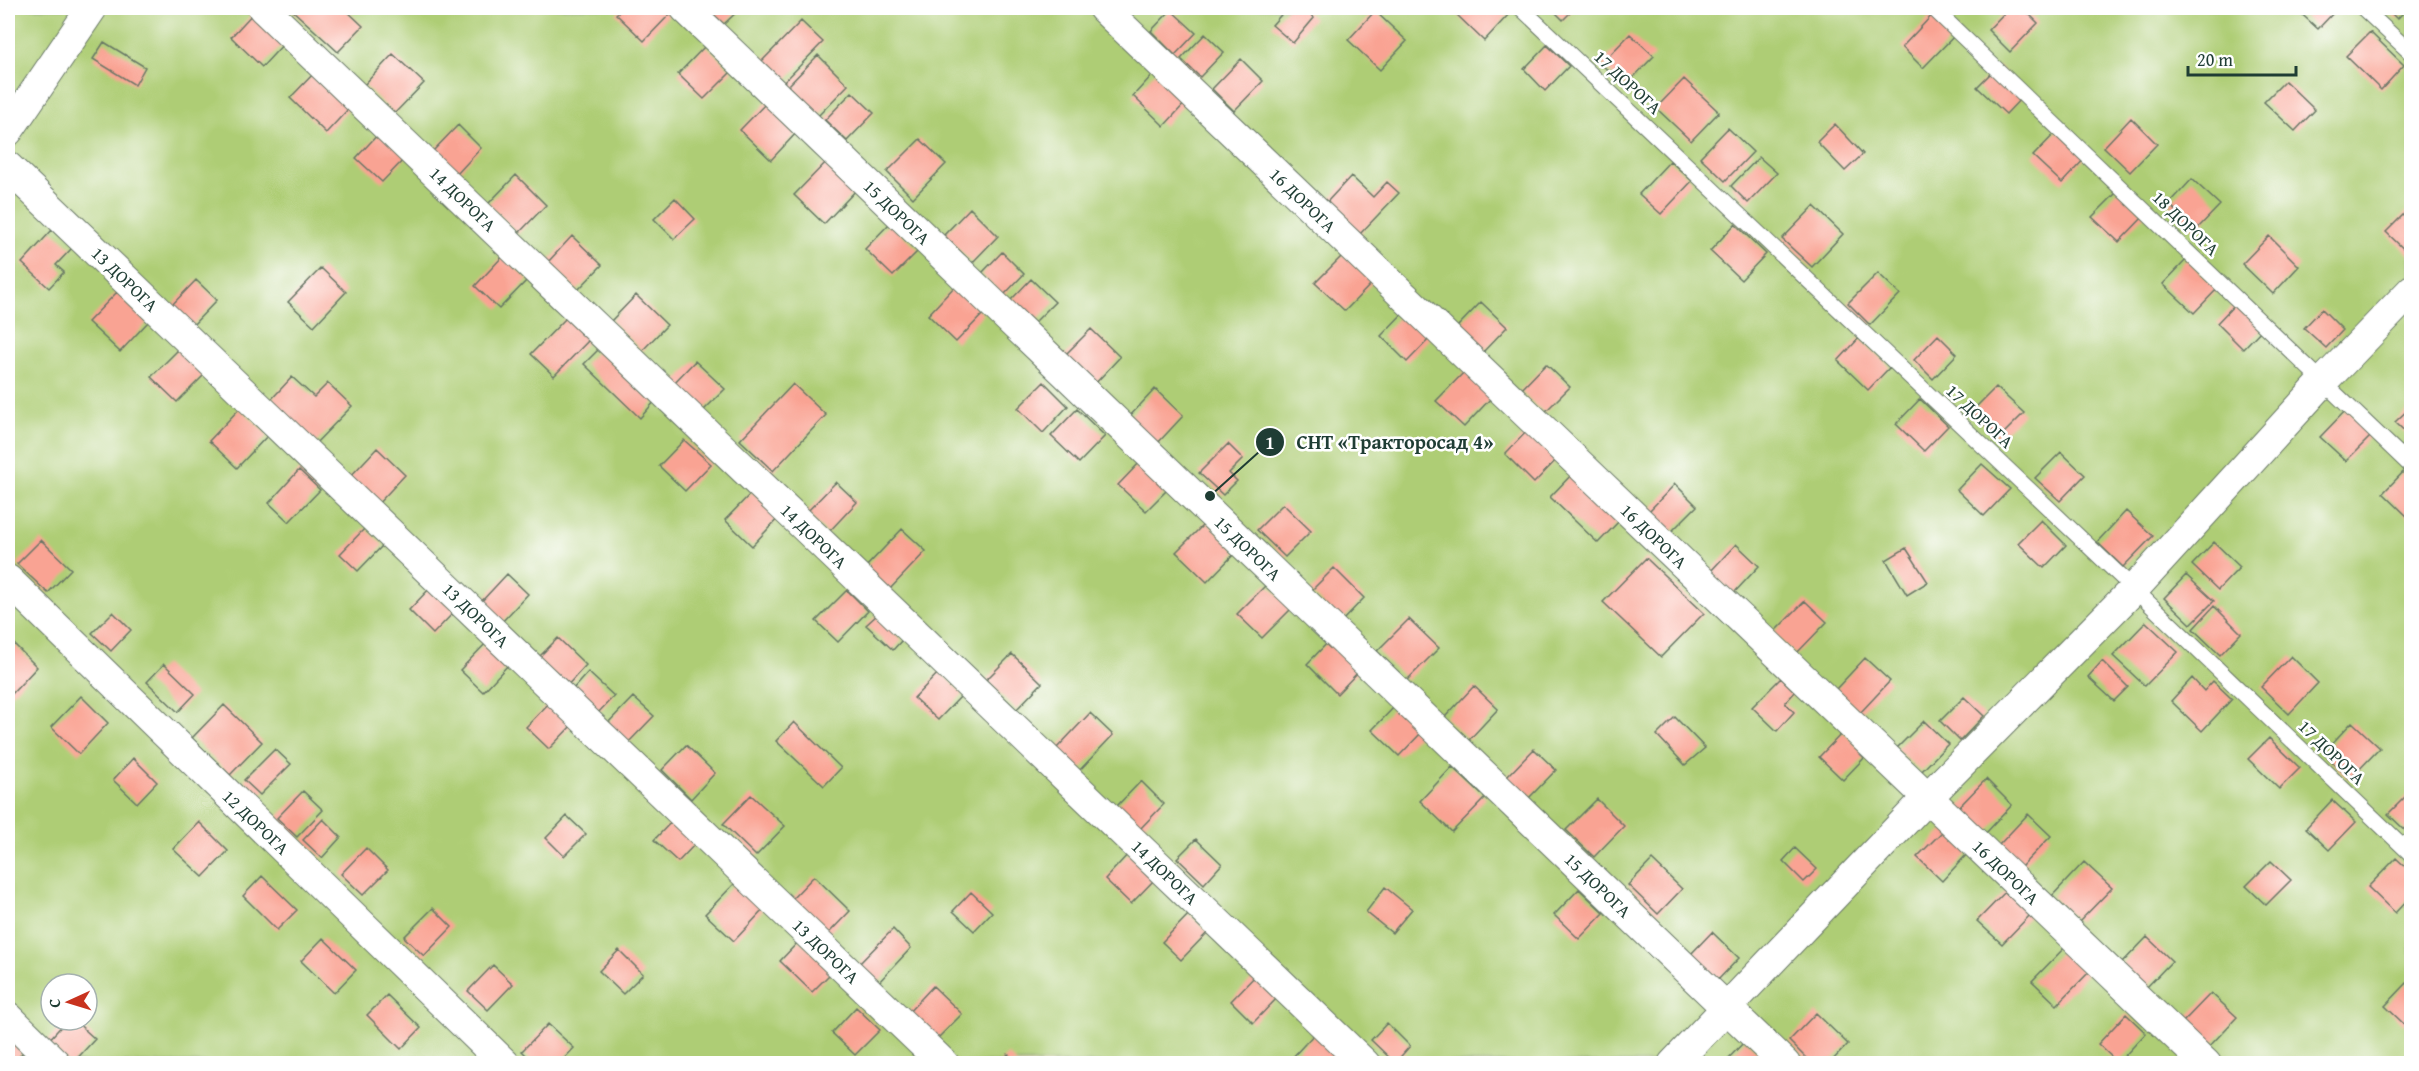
<svg xmlns="http://www.w3.org/2000/svg" width="2419" height="1071" viewBox="0 0 2419 1071" font-family="'Gentium Book Plus',serif">
<style>
.green{fill:#aecd75;stroke:#668554;stroke-width:1.5;fill-rule:evenodd}
.building{fill:#f9a393}
.lines{fill:none;stroke-linecap:round;stroke-linejoin:round}
.service-casing{stroke:#677665;stroke-width:17}
.minor-casing{stroke:#677665;stroke-width:32}
.service{stroke:#fff;stroke-width:15}
.minor{stroke:#fff;stroke-width:30}
.labels{text-anchor:middle;dominant-baseline:central;stroke-width:5;stroke-linejoin:round;paint-order:stroke}
.street-label{font-size:18px;fill:#1f3d34;stroke:#fff}
.leader{fill:none;stroke:#1f3d34;stroke-width:2}
.callout-dot{fill:#1f3d34;stroke:#fff;stroke-width:2}
.mark-label{font-size:18px;text-anchor:middle;font-weight:bold;fill:#fff}
.callout-label{font-size:20px;text-anchor:middle;font-weight:bold;fill:#1f3d34;stroke:#fff;stroke-width:5;stroke-linejoin:round;paint-order:stroke}
</style>
<rect width="100%" height="100%" fill="#fff"/>
<filter id="ink" filterUnits="userSpaceOnUse"><feTurbulence type="fractalNoise" baseFrequency=".0167" numOctaves="2"/><feDisplacementMap in="SourceGraphic" scale="12" xChannelSelector="R" yChannelSelector="G"/><feConvolveMatrix kernelMatrix="1 2 1 2 8 2 1 2 1" color-interpolation-filters="sRGB"/></filter>
<filter id="wash" filterUnits="userSpaceOnUse"><feTurbulence type="fractalNoise" baseFrequency=".008" numOctaves="4" result="noise"/><feDisplacementMap in="SourceGraphic" scale="24" xChannelSelector="R" yChannelSelector="G"/><feGaussianBlur stdDeviation="1.35" result="paint"/><feColorMatrix in="noise" values="0 0 0 0 0 0 0 0 0 0 0 0 0 0 0 0 0 1.4 0 .05"/><feComposite in="paint" operator="in"/></filter>
<g filter="url(#wash)">
<rect width="100%" height="100%" fill="#eee0bf"/>
<path class="green" d="M8 8H2411V1063H8ZM51 984H87V1020H51Z"/>
<g id="blocks">
<path class="building" d="M290 8H344L363 26 338 52Z
M623 8H663L670 14 644 41 616 14Z
M707 8H741L724 24Z
M1287 8H1302L1314 18 1293 43 1272 25Z
M1458 8H1502L1509 14 1484 41 1454 12Z
M1551 8H1575L1563 20Z
M2009 8H2023L2038 23 2010 52 1988 30Z
M2295 8H2338L2318 29Z
M2386 8H2408L2397 19Z
M256 10 287 40 262 67 231 37Z
M1171 10 1196 33 1175 55 1151 31Z
M1375 11 1407 41 1380 70 1348 40Z
M1936 11 1958 32 1923 68 1902 47Z
M801 21 823 42 783 83 761 62Z
M2370 32 2404 65 2381 90 2346 56Z
M1205 34 1224 52 1200 77 1181 59Z
M1630 34 1654 56 1625 86 1601 64Z
M104 42 145 67 135 85 93 59Z
M706 45 732 71 704 99 678 74Z
M1547 45 1569 66 1545 91 1524 69Z
M393 54 424 83 394 114 364 85Z
M818 55 848 85 818 116 788 86Z
M1241 59 1263 81 1234 111 1212 89Z
M1998 66 2026 93 2006 114 1977 87Z
M316 71 352 105 326 133 290 98Z
M1155 72 1186 102 1164 126 1133 96Z
M1684 79 1719 112 1691 141 1656 108Z
M2285 81 2315 110 2295 131 2264 102Z
M852 92 874 113 847 141 825 120Z
M768 101 798 131 771 160 740 130Z
M2131 118 2157 144 2130 172 2104 147Z
M1835 124 1863 154 1845 171 1817 142Z
M458 125 481 148 457 174 433 151Z
M1728 128 1753 152 1725 181 1700 157Z
M2059 129 2087 156 2062 183 2033 156Z
M381 131 407 156 382 182 356 158Z
M920 139 946 164 913 198 887 172Z
M831 157 860 186 824 224 794 195Z
M1759 157 1777 173 1748 203 1731 186Z
M1670 161 1692 181 1661 214 1639 194Z
M516 175 546 205 518 234 488 204Z
M1351 176 1373 197 1387 182 1399 193 1359 235 1326 203Z
M2192 179 2220 205 2196 230 2169 204Z
M2119 190 2145 215 2119 242 2092 217Z
M675 198 695 219 674 239 654 219Z
M1814 206 1843 234 1812 267 1782 239Z
M970 208 998 236 972 263 944 235Z
M2409 209 2412 211V257L2386 232Z
M890 223 919 250 893 276 865 249Z
M1735 224 1766 254 1741 280 1710 251Z
M52 230 72 248 56 265 64 272 49 288 22 263Z
M572 236 602 265 577 291 548 262Z
M2269 236 2299 266 2273 294 2242 264Z
M1002 252 1024 274 1003 296 981 274Z
M1344 254 1373 282 1345 311 1315 283Z
M503 256 528 279 499 309 475 286Z
M2187 259 2217 289 2194 313 2163 284Z
M321 268 346 292 314 326 288 302Z
M1878 273 1900 294 1870 325 1848 303Z
M1031 279 1055 302 1032 325 1009 302Z
M196 280 217 300 191 327 170 307Z
M955 286 983 314 956 342 928 315Z
M117 292 148 322 120 352 88 322Z
M636 295 667 325 642 351 611 321Z
M2238 301 2265 326 2243 349 2217 323Z
M1481 302 1507 327 1483 352 1457 327Z
M2322 309 2343 330 2326 348 2304 328Z
M1404 312 1431 337 1407 362 1381 336Z
M567 317 590 339 554 376 531 354Z
M1091 329 1120 357 1093 386 1063 357Z
M1938 335 1957 354 1933 379 1914 360Z
M1859 338 1890 367 1868 390 1838 361Z
M601 347 656 400 640 418 584 364Z
M178 350 204 375 177 402 151 377Z
M695 361 725 389 701 413 672 385Z
M1546 364 1570 387 1544 413 1520 391Z
M1466 370 1493 396 1464 427 1436 401Z
M292 377 314 397 328 383 352 406 312 447 267 404Z
M1044 382 1068 406 1043 433 1018 408Z
M793 384 826 415 773 471 740 440Z
M1996 387 2024 413 1999 438 1971 412Z
M1155 389 1183 416 1156 445 1128 418Z
M1920 399 1948 426 1924 451 1896 424Z
M2412 406V438L2395 422Z
M240 408 268 435 237 468 209 441Z
M1077 409 1105 436 1079 463 1051 436Z
M2347 409 2373 434 2346 461 2320 437Z
M1528 430 1557 459 1534 483 1505 454Z
M684 440 711 464 685 491 659 466Z
M1228 444 1243 459 1229 473 1237 481 1223 495 1199 473Z
M377 448 405 475 376 506 348 479Z
M2061 452 2085 475 2060 501 2035 478Z
M1140 462 1168 489 1146 511 1118 485Z
M1982 464 2010 489 1984 516 1957 490Z
M2409 466 2412 468V516L2409 518 2383 493Z
M299 470 320 490 289 522 269 503Z
M1574 472 1622 518 1598 543 1550 497Z
M836 482 857 502 827 534 806 513Z
M1675 484 1697 506 1670 533 1648 512Z
M753 491 780 516 752 546 725 520Z
M1283 504 1311 531 1285 557 1257 530Z
M2126 511 2153 536 2123 567 2097 542Z
M2041 520 2066 545 2044 568 2018 543Z
M1207 521 1237 551 1207 582 1176 552Z
M365 528 383 545 358 571 340 554Z
M902 529 926 551 889 590 865 568Z
M41 540 71 569 48 593 17 564Z
M2214 542 2240 567 2218 590 2192 565Z
M1736 544 1759 566 1733 594 1710 572Z
M1906 548 1928 582 1907 595 1886 560Z
M1646 558 1704 613 1661 657 1603 602Z
M1334 568 1364 598 1341 622 1310 592Z
M507 574 528 594 501 623 480 603Z
M2186 575 2214 601 2191 624 2164 598Z
M1267 584 1292 608 1262 638 1237 614Z
M431 587 456 610 433 634 409 610Z
M847 590 868 611 838 642 816 621Z
M1805 601 1827 622 1795 655 1773 633Z
M2214 606 2241 633 2220 655 2193 629Z
M113 612 131 630 111 651 92 633Z
M877 615 902 640 893 650 866 625Z
M1409 619 1439 648 1407 680 1377 651Z
M2146 622 2178 652 2145 686 2113 656Z
M558 638 586 665 565 688 536 660Z
M1331 639 1362 668 1337 694 1307 664Z
M10 640 37 667 8 698V642Z
M487 642 509 664 483 692 460 670Z
M1012 654 1042 683 1016 710 986 680Z
M2291 656 2318 683 2289 714 2261 687Z
M1865 658 1890 681 1860 713 1836 689Z
M2102 661 2128 687 2114 701 2088 677Z
M164 664 195 694 178 712 147 682Z
M940 671 963 694 938 720 914 698Z
M588 672 614 696 597 714 572 690Z
M1781 678 1795 692 1785 703 1794 712 1777 731 1752 707Z
M2192 678 2204 691 2213 681 2232 699 2202 731 2171 701Z
M1474 686 1498 709 1469 740 1445 717Z
M81 696 108 723 79 754 51 727Z
M633 697 654 716 626 745 605 726Z
M1964 697 1984 716 1960 741 1940 721Z
M550 702 573 724 549 749 526 727Z
M224 705 262 742 230 775 192 738Z
M1396 705 1423 731 1399 756 1372 730Z
M1090 713 1113 735 1079 771 1056 749Z
M1675 717 1705 748 1685 765 1657 735Z
M1924 721 1948 744 1921 772 1896 749Z
M794 722 841 768 824 786 776 741Z
M2352 722 2380 748 2350 779 2323 753Z
M1843 732 1867 755 1843 780 1819 757Z
M2269 738 2300 768 2279 789 2248 759Z
M686 745 715 773 691 799 662 770Z
M275 749 291 764 260 795 244 780Z
M1534 749 1556 770 1528 799 1506 778Z
M133 758 157 782 137 803 113 780Z
M1452 767 1485 798 1452 832 1420 801Z
M1986 779 2012 805 1986 833 1959 807Z
M1141 781 1164 804 1140 829 1116 807Z
M2412 790V832L2409 834 2388 814Z
M303 791 323 810 297 837 277 818Z
M751 795 785 826 756 856 723 824Z
M1597 799 1624 826 1594 857 1566 830Z
M2332 800 2356 822 2329 850 2306 828Z
M2028 814 2051 836 2020 868 1998 846Z
M567 816 586 834 564 856 546 838Z
M323 819 341 837 322 858 303 840Z
M673 820 697 842 678 862 654 840Z
M199 822 228 851 203 877 173 849Z
M1945 829 1969 852 1942 881 1917 857Z
M1196 839 1222 864 1204 884 1177 858Z
M366 848 388 870 363 895 341 874Z
M1795 848 1817 869 1804 882 1783 861Z
M1129 853 1156 878 1131 904 1105 879Z
M2396 858 2412 873V895L2395 913 2368 887Z
M1652 860 1682 889 1658 914 1628 885Z
M2271 861 2291 880 2266 905 2246 886Z
M2084 862 2112 888 2079 922 2052 896Z
M262 876 297 910 277 930 243 896Z
M814 876 850 911 827 935 791 900Z
M735 883 763 910 734 941 705 914Z
M1385 887 1412 909 1392 933 1366 912Z
M2009 888 2033 912 2002 944 1977 921Z
M1579 889 1604 913 1579 939 1554 915Z
M971 892 992 912 974 931 953 911Z
M433 908 452 927 424 956 404 937Z
M1189 914 1208 932 1181 960 1162 942Z
M893 929 911 948 878 983 858 965Z
M1712 932 1739 958 1717 981 1690 955Z
M2147 937 2172 961 2146 988 2121 964Z
M323 938 356 970 334 993 301 961Z
M800 940 833 971 812 992 780 961Z
M2067 945 2092 969 2057 1005 2032 981Z
M619 950 643 974 623 994 599 971Z
M493 965 513 984 488 1010 468 991Z
M1257 974 1279 996 1253 1023 1231 1001Z
M2407 983 2412 987V1016L2404 1024 2385 1006Z
M933 986 962 1014 935 1041 907 1014Z
M2211 993 2237 1017 2208 1048 2182 1023Z
M387 995 421 1028 401 1049 367 1015Z
M856 1007 880 1030 855 1055 832 1033Z
M1816 1013 1848 1044 1829 1064H1812L1789 1041Z
M2126 1014 2146 1033 2118 1063 2098 1044Z
M67 1020H74L95 1039 72 1064H69L47 1042Z
M1387 1023 1410 1046 1395 1063 1371 1040Z
M548 1024 574 1048 559 1064H535L522 1051Z
M1317 1031 1341 1054 1331 1064H1296L1291 1059Z
M8 1037 23 1052 13 1064H8Z
M1746 1040 1770 1064H1723Z
M1008 1054 1017 1064H999Z"/>
</g>
</g>
<g filter="url(#ink)">
<use href="#blocks" fill-opacity="0" stroke="#677665" stroke-width="1.5"/>
<g class="lines">
<defs>
<path id="service" d="M1521 8 2134 589 2412 855
M1933 8 2412 467
M2363 8 2412 54"/>
<path id="minor" d="M263 8 1365 1064
M685 8 1785 1064
M1103 8 2206 1064
M8 131 92 8
M8 167 944 1064
M8 580 505 1064
M8 1017 56 1064
M1673 1064 1928 797 2134 589 2323 382 2412 290"/>
</defs>
<use href="#service" class="service-casing"/>
<use href="#minor" class="minor-casing"/>
<use href="#service" class="service"/>
<use href="#minor" class="minor"/>
</g>
</g>
<g class="labels">
<g class="street-label">
<text transform="translate(1628 82) rotate(43)">17 ДОРОГА</text>
<text transform="translate(463 199) rotate(44)">14 ДОРОГА</text>
<text transform="translate(1303 200) rotate(44)">16 ДОРОГА</text>
<text transform="translate(897 212) rotate(44)">15 ДОРОГА</text>
<text transform="translate(2186 223) rotate(44)">18 ДОРОГА</text>
<text transform="translate(125 279) rotate(44)">13 ДОРОГА</text>
<text transform="translate(1980 416) rotate(43)">17 ДОРОГА</text>
<text transform="translate(814 536) rotate(44)">14 ДОРОГА</text>
<text transform="translate(1654 536) rotate(44)">16 ДОРОГА</text>
<text transform="translate(1248 548) rotate(44)">15 ДОРОГА</text>
<text transform="translate(476 615) rotate(44)">13 ДОРОГА</text>
<text transform="translate(2332 752) rotate(44)">17 ДОРОГА</text>
<text transform="translate(256 822) rotate(44)">12 ДОРОГА</text>
<text transform="translate(1165 872) rotate(44)">14 ДОРОГА</text>
<text transform="translate(2006 872) rotate(44)">16 ДОРОГА</text>
<text transform="translate(1598 885) rotate(44)">15 ДОРОГА</text>
<text transform="translate(826 951) rotate(44)">13 ДОРОГА</text>
</g>
</g>
<path class="leader" d="M1210 496L1270 442"/>
<g class="callout-dot">
<circle cx="1210" cy="496" r="6"/>
<circle cx="1270" cy="442" r="15"/>
</g>
<g class="mark-label">
<text x="1270" y="449">1</text>
</g>
<g class="callout-label">
<text x="1395" y="449">СНТ «Тракторосад 4»</text>
</g>
<rect width="2419" height="1071" fill="none" stroke="#fff" stroke-width="30"/>
<g transform="translate(69 1002) rotate(266)"><circle r="28" fill="#ffffff" stroke="#a5b1ae" stroke-width="1.5"/>
<path d="M0-4.5L10 22L0 15L-10 22Z" fill="#c8321e"/>
<text y="-9" font-size="16" font-weight="bold" text-anchor="middle" fill="#1f3d34">С</text>
</g>
<path d="M2188 66v9h108v-9" fill="none" stroke="#1f3d34" stroke-width="3"/>
<text x="2197" y="66" font-size="18" fill="#1f3d34" stroke="#ffffff" stroke-width="4.5" paint-order="stroke">20 m</text>
</svg>
